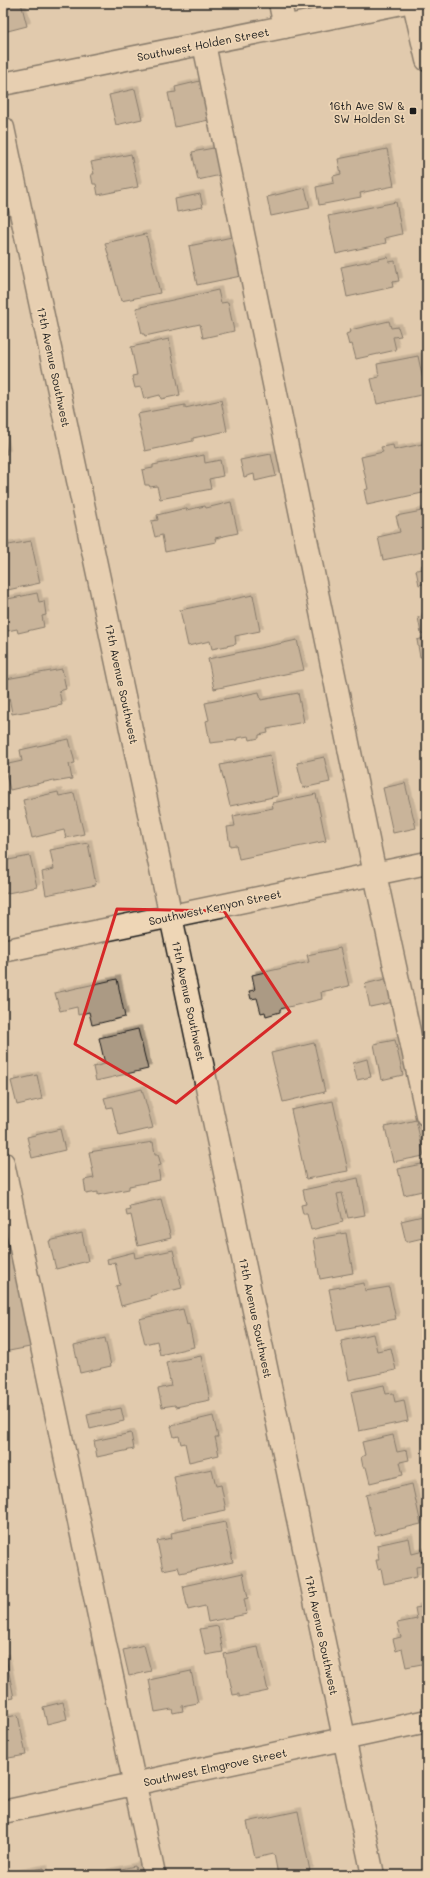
<svg xmlns="http://www.w3.org/2000/svg" width="430" height="1878" viewBox="0 0 430 1878" font-family="Mali,sans-serif">
<style>
.building{fill:#ab9a84;stroke:#1c1c1c;filter:url(#shadow)}
.lines{fill:none;stroke-linecap:round;stroke-linejoin:round}
.minor-casing{stroke:#1c1c1c;stroke-width:25}
.minor{stroke:#eed6b6;stroke-width:22}
.marked{fill:none;stroke:#d62828;stroke-width:3;stroke-linejoin:round}
.poi-dot{fill:#1c1c1c;stroke:#eed6b6;stroke-width:1.5}
.labels{text-anchor:middle;dominant-baseline:central;stroke-width:3.5;stroke-linejoin:round;paint-order:stroke}
.street-label{font-size:11px;fill:#1c1c1c;stroke:#eed6b6}
.poi-label{font-size:11px;fill:#1c1c1c;stroke:#eed6b6;text-anchor:end}
</style>
<defs>
<filter id="shadow"><feDropShadow dx="3.5" dy="-3.5" stdDeviation="0" flood-color="#0004"/></filter>
</defs>
<rect width="100%" height="100%" fill="#e1cbad"/>
<filter id="ink" filterUnits="userSpaceOnUse"><feTurbulence type="fractalNoise" baseFrequency=".025" numOctaves="2"/><feDisplacementMap in="SourceGraphic" scale="8" xChannelSelector="R" yChannelSelector="G"/><feConvolveMatrix kernelMatrix="1 2 1 2 8 2 1 2 1" color-interpolation-filters="sRGB"/></filter>
<g filter="url(#ink)">
<path class="building" d="M3 3H21L27 26 4 32Z
M200 81 209 120 175 127 168 93 176 92 175 87Z
M135 89 142 119 116 125 109 95Z
M219 147 225 174 198 180 192 152Z
M387 149 394 186 360 193 361 197 319 205 316 187 334 183 333 176 341 174 338 159Z
M131 154 138 187 98 195 96 184H93L91 174H94L91 162Z
M305 188 310 208 271 216 267 197Z
M200 194 203 207 177 212 175 199Z
M396 202 402 234 385 238 386 243 336 254 328 216Z
M146 234 160 293 121 301 105 243Z
M232 237 241 276 197 285 189 246Z
M388 257 389 262 395 261 399 281 392 282 393 287 347 297 341 267Z
M218 290 221 303 228 302 234 331 203 338 200 324 145 336 144 334H142L136 308Z
M389 321 391 328 398 327 401 336 393 337 396 350 356 359 352 344 349 345 346 334 351 332 350 330Z
M169 339 180 395 161 399 160 395 144 399 141 387 135 388 132 376 137 375 131 347Z
M418 356 426 394 377 404 371 379 379 377 377 364Z
M221 400 227 431 193 438V441L145 451 137 414 185 405V408Z
M3 433 7 454H3Z
M427 443V492L367 505 364 490 368 489 361 457 383 452 381 447 393 445 394 450Z
M271 454 276 476 255 481 254 474 244 477 240 460Z
M204 455 205 463 220 460 223 476 209 479 211 489 160 499 157 486 150 487 149 485H145L142 470 153 468V465Z
M231 502 238 533 215 538 216 542 165 552 162 535 155 537 151 521 158 520 157 515 186 508V510L205 506 206 508Z
M427 510V551L383 560 378 537 400 532 396 516Z
M31 541 40 583 3 591V546Z
M427 564V590L426 583 419 585 416 570 423 569 422 565Z
M37 593 39 602 44 601 46 615 42 616 44 627 18 633 17 629 3 632V600Z
M253 595 260 631 235 636 236 644 212 649 210 641 188 646 180 610Z
M427 615V633L421 634 418 617Z
M427 637V660L426 656 420 657 417 640Z
M297 640 304 670 214 689 208 659Z
M62 669 66 689 59 691 62 705 12 714 6 679Z
M259 692 261 700 298 693 304 722 267 729 268 733 259 735V738L250 740 249 736 237 738V740L210 743 206 721 209 720 205 703Z
M69 739 75 763 69 764 72 779 54 782V780L10 790 4 765 22 761 20 750Z
M270 755 278 796 230 806 220 765Z
M324 757 330 782 303 788 297 763Z
M405 783 416 828 393 833 383 788Z
M58 792 59 796 74 793 84 834 66 838 64 830 32 838 23 800Z
M316 794 326 841 239 859 236 845 230 846 227 827 235 826 233 816 273 808 272 803Z
M88 843 96 885 46 895 42 872 54 869 50 850Z
M30 856 37 887 3 894V861Z
M340 948 349 986 321 992 322 999 280 1009V1012L266 1016 265 1012 261 1013 257 998 251 999 249 991 255 990 252 975 309 962 307 955Z
M393 977 398 1001 370 1007 365 984Z
M117 979 125 1017 92 1025 89 1012 78 1015 77 1007 60 1011 55 993Z
M138 1029 148 1069 96 1081 93 1067 105 1064 99 1038Z
M395 1040 403 1075 381 1080 374 1044Z
M314 1043 325 1092 283 1102 271 1053Z
M367 1059 371 1077 357 1080 353 1063Z
M37 1075 42 1099 17 1105 11 1081Z
M142 1089 153 1128 119 1136 112 1107 107 1108 104 1098Z
M333 1101 348 1171 306 1179 291 1110Z
M416 1120 424 1156 393 1162 385 1127Z
M60 1129 65 1150 32 1158 27 1137Z
M153 1142 155 1154H158L161 1165 158 1166 160 1180 129 1186V1189L98 1195V1192L86 1194 84 1180 94 1178 89 1152Z
M426 1163 427 1190 404 1195 398 1169Z
M358 1178 365 1215 348 1218 342 1193 337 1194 343 1222 311 1230 307 1214H303L301 1205 306 1204 303 1190Z
M161 1199 171 1238 138 1246 131 1215 127 1216 126 1210 130 1209 129 1206Z
M427 1215V1237L406 1242 401 1221Z
M82 1233 88 1261 56 1269 49 1241Z
M346 1233 353 1273 320 1279 313 1239Z
M16 1248 35 1346 4 1352 3 1250Z
M173 1250 182 1288 150 1296 151 1298 121 1306 116 1286 120 1285 115 1262 108 1264 107 1259 134 1252 135 1258Z
M364 1283 365 1291 389 1287 396 1319 337 1330 329 1289Z
M183 1309 187 1325 189 1324 194 1347 160 1355 157 1341 145 1344 139 1319Z
M373 1334 377 1351 391 1348 396 1370 349 1380 341 1341Z
M105 1338 111 1366 80 1373 74 1346Z
M201 1356 210 1400 176 1407 175 1405 162 1407 158 1389 171 1386 166 1363Z
M384 1385 386 1394 393 1393 395 1402 404 1400 408 1421 359 1431 351 1392Z
M121 1408 124 1421 90 1429 87 1415Z
M213 1416 218 1437H215L219 1455 189 1462 185 1443 181 1444 179 1436 174 1437 171 1426Z
M131 1433 134 1449 97 1457 94 1441Z
M393 1435 397 1452 407 1450 409 1460 400 1462 403 1475 370 1483 366 1467H363L361 1457 365 1455 362 1442Z
M212 1469 216 1486 221 1485 226 1510 183 1519 174 1477Z
M412 1484 421 1524 375 1535 366 1495Z
M225 1522 233 1562 180 1573 178 1567 163 1570 157 1541 172 1538 171 1533Z
M409 1538 412 1554 427 1550V1565L416 1567 417 1577 384 1584 381 1568 378 1569 376 1560H379L377 1545Z
M243 1573 248 1598 244 1599 247 1614 208 1622 205 1606 188 1610 183 1586Z
M427 1606V1663L406 1667 402 1649 396 1651 393 1639 401 1637 397 1623 417 1619 415 1608Z
M218 1626 223 1652 206 1655 200 1629Z
M144 1645 151 1671 129 1676 123 1650Z
M258 1647 268 1691 239 1697V1694L233 1695 224 1654Z
M3 1658H6L14 1698 3 1700Z
M191 1671 198 1703 182 1706 183 1711 173 1713 172 1709 155 1712 149 1680Z
M63 1702 67 1719 47 1724 43 1707Z
M18 1715 26 1755 3 1759V1718Z
M298 1811 310 1871 289 1875H278L274 1854 255 1858 247 1822Z
M135 1866 137 1875H104L103 1873Z
M44 1868 45 1875H8Z"/>
<g class="lines">
<defs>
<path id="minor" d="M280 3 285 27
M414 3 427 60
M204 44 375 874 427 1115
M3 84 402 3
M3 128 177 945 373 1875
M3 951 427 863
M3 1163 154 1875
M3 1812 427 1721"/>
</defs>
<use href="#minor" class="minor-casing"/>
<use href="#minor" class="minor"/>
</g>
</g>
<path d="M0 0H430V1878H0ZM117 909 224 911 290 1012 176 1103 75 1044Z" fill="#e1cbad" fill-opacity=".55" fill-rule="evenodd"/>
<path class="marked" d="M117 909 224 911 290 1012 176 1103 75 1044Z"/>
<rect class="poi-dot" x="409" y="107" width="8" height="8" rx="2"/>
<g class="labels">
<g class="street-label">
<text transform="translate(203 44) rotate(-11)">Southwest Holden Street</text>
<text transform="translate(54 367) rotate(78)">17th Avenue Southwest</text>
<text transform="translate(122 684) rotate(78)">17th Avenue Southwest</text>
<text transform="translate(215 907) rotate(-12)">Southwest Kenyon Street</text>
<text transform="translate(189 1001) rotate(78)">17th Avenue Southwest</text>
<text transform="translate(256 1318) rotate(78)">17th Avenue Southwest</text>
<text transform="translate(322 1635) rotate(78)">17th Avenue Southwest</text>
<text transform="translate(215 1767) rotate(-12)">Southwest Elmgrove Street</text>
</g>
<g class="poi-label">
<text x="405" y="105">16th Ave SW &amp;<tspan x="405" dy="13">SW Holden St</tspan></text>
</g>
</g>
<rect width="430" height="1878" fill="none" stroke="#eed6b6" stroke-width="16"/>
<rect x="8" y="8" width="414" height="1862" fill="none" stroke="#1c1c1c" stroke-width="1.5" filter="url(#ink)"/>
</svg>
